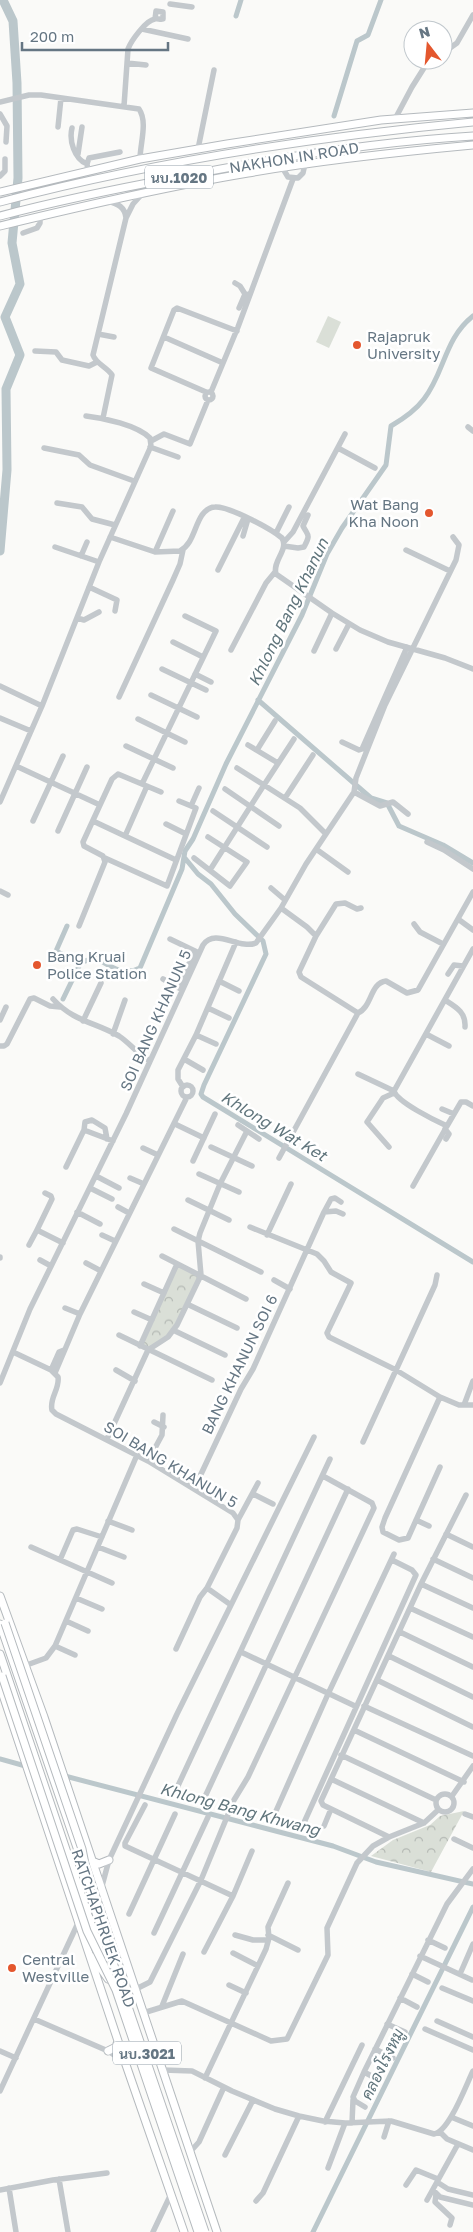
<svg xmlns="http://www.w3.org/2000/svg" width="473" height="2232" viewBox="0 0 473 2232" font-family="'Golos Text',Sarabun,sans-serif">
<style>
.green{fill:#dadfd7}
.park{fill:url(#park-crowns)}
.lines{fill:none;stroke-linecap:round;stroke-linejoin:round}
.canal{stroke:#bbc7cb;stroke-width:5}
.river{stroke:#bbc7cb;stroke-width:9}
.major-casing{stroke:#b5babe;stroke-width:9}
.minor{stroke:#c3c8cc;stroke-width:5.5}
.major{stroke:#fff;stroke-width:7}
.major-bridge-casing{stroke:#b5babe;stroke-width:9;stroke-linecap:butt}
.major-bridge{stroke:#fff;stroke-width:7}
.poi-dot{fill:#e4572e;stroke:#fff;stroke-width:2}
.labels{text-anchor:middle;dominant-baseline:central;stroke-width:5;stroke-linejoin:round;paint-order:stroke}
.shield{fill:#fff;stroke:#939fa8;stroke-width:1}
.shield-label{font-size:14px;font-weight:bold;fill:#657683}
.street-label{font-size:15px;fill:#657683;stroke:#fff}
.poi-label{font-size:15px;fill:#657683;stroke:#fff;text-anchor:start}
.water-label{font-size:16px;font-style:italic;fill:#60757c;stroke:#fff}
</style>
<defs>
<pattern id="park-crowns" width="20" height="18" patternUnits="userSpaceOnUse" patternTransform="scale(1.25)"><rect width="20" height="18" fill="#dadfd7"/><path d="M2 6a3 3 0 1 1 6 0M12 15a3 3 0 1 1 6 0" fill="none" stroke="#b4b9b4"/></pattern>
</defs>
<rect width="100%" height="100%" fill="#fafaf8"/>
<path class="green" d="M328 316 341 322 329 348 316 342Z"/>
<path class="park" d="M177 1264 201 1275 168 1337 148 1350 140 1346Z
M464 1811 431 1872 371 1856 393 1840 430 1825 440 1816Z"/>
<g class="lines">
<path class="canal" d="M236 16 241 0
M334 116 357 41 368 35 381 0
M0 540H1
M258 700 371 798 387 803 399 826 443 845 473 863
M184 857 198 874 211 884 235 914 263 941 266 954 204 1085 201 1094 203 1097 473 1262
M67 926 56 951 80 964
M63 999 81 962 96 958C110 966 124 977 140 968L182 869 185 851 193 839 226 764 302 615 327 554 342 528 386 465 391 426C403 419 415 411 424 399 445 372 444 339 473 316
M0 1759 29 1767
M61 1775 333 1846 376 1862 473 1884
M313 2232 473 1907"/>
<path class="river" d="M0 551 7 470 6 389 20 355 5 317 20 284 12 243 18 178 17 83 13 21 3 0"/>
<defs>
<path id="major" d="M0 192 140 159 227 144 381 120 473 113
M0 202C155 161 314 137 473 122
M0 216C57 201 115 189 174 178 273 158 372 142 473 136
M0 226C82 206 164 187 248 173 322 160 398 152 473 145
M0 1596 44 1717 217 2232
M0 1624 83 1865
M0 1654 103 1959
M0 1686 125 2062 184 2232
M92 1861 99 1864 109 1860
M93 1957 108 1979
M108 2051 116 2047 118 2041"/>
</defs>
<use href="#major" class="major-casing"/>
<path class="minor" d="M170 4 192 7
M142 29 188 39
M443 53 457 43 473 15
M127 63 146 65
M0 102 29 95H41L139 109C148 122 140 144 140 159
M124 106 128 49C131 41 146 20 155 19 158 18 160 20 163 19V12L156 11 155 19
M0 114 7 126 6 142
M395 119 412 87 429 60
M58 127 61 98
M72 128C69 140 74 159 87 164
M198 149 214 70
M78 154 82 127
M282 167 288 177 298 178 303 173 305 164
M88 171 87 164 89 158 120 152
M0 176 5 171V159
M108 201C118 204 125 207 126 218
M23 233 37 228 40 223V216
M235 283 240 286 245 294 250 295
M239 308 245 294
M98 334 114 337
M164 337 223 363
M35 351 56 352 62 360 89 366 97 362
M205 396a4 4 0 1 1 8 0a4 4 0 1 1-8 0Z
M206 392 151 368 174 310 177 308 237 331
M211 392 238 327 293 179
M103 418 112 375C107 367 96 364 93 355L126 218 133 204 142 194
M468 427 473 431
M151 441 164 434 190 444 208 400
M150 447 178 457
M44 448 79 455 90 465 134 481
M338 448 375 468
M57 503 82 507 92 519 115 525
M276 533 289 507
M243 536 248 519
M110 537 155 552 180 551C193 544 194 527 202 515 205 511 210 507 215 507 229 506 271 529 282 538 289 550 272 561 276 574L332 613 360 630 388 642 445 658 473 669
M284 542 293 532 345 434
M284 546 298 548 304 547C311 534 308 536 303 526L308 515
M55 547 99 562
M406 550 450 571
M155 552 173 511
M81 556 87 542
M218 570 244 518
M89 587 117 600 115 611
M77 618 84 620 99 612
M173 642 203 657
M336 649 349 624
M231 650 266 583 275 572
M314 651 332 613
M162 669 206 690
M195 674 211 682
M0 686 42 706
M151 695 197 717
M119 697 173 580 180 564 183 550
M0 718 31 731
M138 719 185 742
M342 742 359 750 362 749 407 647
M248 745 278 763
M126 746 173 768
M257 750 275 721
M16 766 100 805 83 842 84 846 103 856 105 862 79 926
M237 768 264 785 294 739
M142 784 216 631 185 616
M225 789 279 826
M354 792 380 806 393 802 408 814
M285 798 313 755
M0 802 42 706 99 562 151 446 150 438C137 425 104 418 86 416
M100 805 112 779 118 774 161 792
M191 806 199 788
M213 811 267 847
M33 821 63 756
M93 821 176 860
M166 824 186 834
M58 831 87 767
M125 836 147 786
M427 842 444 850 473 869
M316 849 348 872
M105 858 167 886 196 808 179 801
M194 858 230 886 247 862 208 837
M210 870 264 785 300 808 326 834
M271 888 285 900
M0 891 8 895
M281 908 307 927 316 936
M458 919 473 930
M414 924 420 932 443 944
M170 939 197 952
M448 974 454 965 463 966
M163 979 181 989
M219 981 239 991
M178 987 195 951
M53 999C74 1022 95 1022 119 1036 130 1043 138 1055 150 1061
M445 1000C456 1007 466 1012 465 1027
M208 1008 229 1018
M358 1013 301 977 299 972 316 936 336 904 345 903 357 909 361 908
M0 1020 6 1007
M83 1021 101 983
M113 1034 125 1000
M426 1034 449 1046
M196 1035 216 1044
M0 1046H4L7 1044 30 999 34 998 50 1006 60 1007
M184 1059 203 1070
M358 1074 394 1091C397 1102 436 1121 447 1126L461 1102H466L473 1106
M181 1091a6 6 0 1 1 12 0a6 6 0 1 1-12 0Z
M183 1087 178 1079V1070L196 1035 236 942
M394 1091 473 949
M442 1109 454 1114
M175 1124 204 1138
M238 1125 259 1139
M445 1129 449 1134 446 1139
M84 1130 85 1122 92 1120 105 1128 107 1139
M211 1147 252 1166
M389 1147 367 1122 383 1098 394 1093
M143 1148 158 1155
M279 1158 358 1013C372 1007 370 983 386 981L407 993 418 990 473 892
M193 1161 215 1114
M66 1167 84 1130 113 1141
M199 1174 239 1192
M96 1176 119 1188
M130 1178 144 1184
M413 1186 447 1126
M90 1188 112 1199
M45 1193 51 1196 52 1199 37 1230 63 1243
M188 1200 229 1220
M118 1207 129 1213
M77 1212 100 1224
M324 1212 331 1199 335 1198 341 1202
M250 1227 317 1254 324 1261 331 1272 351 1283 327 1333 329 1337 396 1370 440 1397 459 1405H473
M174 1229 261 1272
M102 1235 115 1241
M267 1235 291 1184
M29 1245 37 1230
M162 1256 246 1299
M0 1258V1257
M40 1260 51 1266
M86 1263 101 1271
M274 1280 290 1289
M144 1284 164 1293
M187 1304 237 1328
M65 1308 80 1314
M134 1312 152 1320
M173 1330 225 1355
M119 1335 212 1380
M140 1346 177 1264
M13 1352 51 1370 58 1377C60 1389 49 1398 52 1410L56 1414 148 1461 233 1513 238 1520 237 1528 207 1588 231 1605 177 1714 109 1860 102 1886
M51 1370 59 1352 64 1350
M116 1370 135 1381
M55 1373 80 1314 187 1097
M0 1383 30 1309 126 1114 203 945C215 927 239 950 256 943L281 908 306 864 354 792 356 778 385 705 456 560 459 545 453 537
M464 1405 473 1381
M154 1422 164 1427
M107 1439 148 1350 168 1337 177 1325 201 1275 198 1241 200 1233 220 1184 247 1131
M363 1442 435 1285 437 1275
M330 1459 176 1790 177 1794 203 1801 348 1489
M148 1461 162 1435 163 1415
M440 1467 408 1538 399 1540 383 1532 382 1527 385 1518 440 1397
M194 1489 241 1389 253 1369 324 1212 336 1211 343 1214
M253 1494 273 1504
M238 1520 258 1483
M416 1520 429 1526
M108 1521 132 1530
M446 1534 473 1547
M31 1547 112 1583
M98 1547 124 1557
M433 1559 473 1578
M60 1560 73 1530 77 1529 102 1537
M392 1560 412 1570 416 1575 302 1827 298 1829 274 1822 272 1820 328 1694 394 1554
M421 1584 473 1608
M76 1598 102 1609
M231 1605 314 1437
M410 1608 473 1637
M66 1621 88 1631
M400 1632 473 1667
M55 1646 75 1655
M176 1649 200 1597 207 1588
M241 1652 355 1706
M389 1656 473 1697
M24 1666 46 1658 55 1646 137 1455
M377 1680 473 1727
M364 1706 473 1756
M354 1730 464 1782
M341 1755 436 1800
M331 1779 424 1823
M436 1803a9 9 0 1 1 18 0a9 9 0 1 1-18 0Z
M452 1796 473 1766
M145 1805 125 1843V1846L233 1896
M465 1814 473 1817
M324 1826 331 1809
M389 1837 323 1805 321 1801 421 1584 466 1495
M454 1839 473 1848
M129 1914 175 1814
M154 1933 208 1817
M235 1935 253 1940H268
M268 1935 298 1950
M428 1940 445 1948
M204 1952 233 1896 252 1851
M233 1953 258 1966
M420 1956 472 1980
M412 1974 428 1982
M460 1974 473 1944
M229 1985 246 1993
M442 1988 473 2001
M136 1989 150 1982 201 1880 234 1800 248 1777 374 1508 372 1503 323 1476
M400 1998 417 2007
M162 2006 183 1954
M143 2013 182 2001 271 2041 287 2039 328 1955 327 1928 357 1863 373 1846 389 1837 424 1823 438 1810
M34 2019 108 2051 125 2062
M437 2021 473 2037
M387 2024 405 2032
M425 2029 473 2050
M375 2049 393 2058
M0 2051 16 2058
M163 2070 192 2071 232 2091 275 2109 299 2116 323 2121 345 2123 391 2121 434 2134C449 2132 466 2085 473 2071
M364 2072 379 2080
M205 2078 266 1949 269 1938 268 1927 288 1883
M0 2091 78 1923
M365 2107 355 2101 353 2097 364 2072 447 1904 473 1869
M451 2117 473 2126
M325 2122 362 2045
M352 2123 353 2100
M440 2132 447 2139 473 2150
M384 2137 389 2121
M190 2152 199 2142 224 2087
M225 2155 253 2100
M328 2168 345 2123
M59 2179 68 2232
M437 2182 448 2189 473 2195
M406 2185 416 2170 438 2179
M9 2188 16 2232
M0 2190 53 2180 107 2173
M433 2190 440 2197 473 2205
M436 2194 435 2202 452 2218 450 2225
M427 2200 458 2144
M256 2201 263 2193 299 2116
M153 2232 171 2194"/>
<use href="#major" class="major"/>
<defs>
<path id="major-bridge" d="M5 1623 82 1849 93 1904 205 2232
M2 1676 87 1931 116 1990 198 2232"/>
</defs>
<use href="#major-bridge" class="major-bridge-casing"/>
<use href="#major-bridge" class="major-bridge"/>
</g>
<g class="poi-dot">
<circle cx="357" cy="345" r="5"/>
<circle cx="429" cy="513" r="5"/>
<circle cx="37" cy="965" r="5"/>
<circle cx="12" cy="1968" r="5"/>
</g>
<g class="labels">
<g class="shield">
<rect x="145" y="165.5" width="68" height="23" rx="4"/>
<rect x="113" y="2041.5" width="68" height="23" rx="4"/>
</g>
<g class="shield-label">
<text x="179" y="177">นบ.1020</text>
<text x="147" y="2053">นบ.3021</text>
</g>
<g class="street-label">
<text transform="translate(294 157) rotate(-9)">NAKHON IN ROAD</text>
<text transform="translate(155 1020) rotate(-66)">SOI BANG KHANUN 5</text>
<text transform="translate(239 1364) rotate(-64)">BANG KHANUN SOI 6</text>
<text transform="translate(171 1464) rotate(31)">SOI BANG KHANUN 5</text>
<text transform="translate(104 1928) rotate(71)">RATCHAPHRUEK ROAD</text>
</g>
<g class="poi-label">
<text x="367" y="336">Rajapruk<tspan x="367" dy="17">University</tspan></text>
<text x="419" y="504" text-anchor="end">Wat Bang<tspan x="419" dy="17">Kha Noon</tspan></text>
<text x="47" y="956">Bang Kruai<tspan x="47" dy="17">Police Station</tspan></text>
<text x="22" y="1959">Central<tspan x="22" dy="17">Westville</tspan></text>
</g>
<g class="water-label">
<text transform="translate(288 612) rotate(-64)">Khlong Bang Khanun</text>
<text transform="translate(274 1126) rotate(31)">Khlong Wat Ket</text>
<text transform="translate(240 1809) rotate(15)">Khlong Bang Khwang</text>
<text transform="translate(382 2064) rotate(-64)">คลองโรงหมู</text>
</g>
</g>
<g transform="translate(428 45) rotate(344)"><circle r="24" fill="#ffffff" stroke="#c1c8cd"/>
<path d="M0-4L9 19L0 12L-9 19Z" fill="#e4572e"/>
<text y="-8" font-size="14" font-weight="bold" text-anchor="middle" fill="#657683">N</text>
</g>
<path d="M22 42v8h146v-8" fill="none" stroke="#657683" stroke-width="2.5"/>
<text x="30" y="42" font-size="15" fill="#657683" stroke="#ffffff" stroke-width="4" paint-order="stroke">200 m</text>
</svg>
